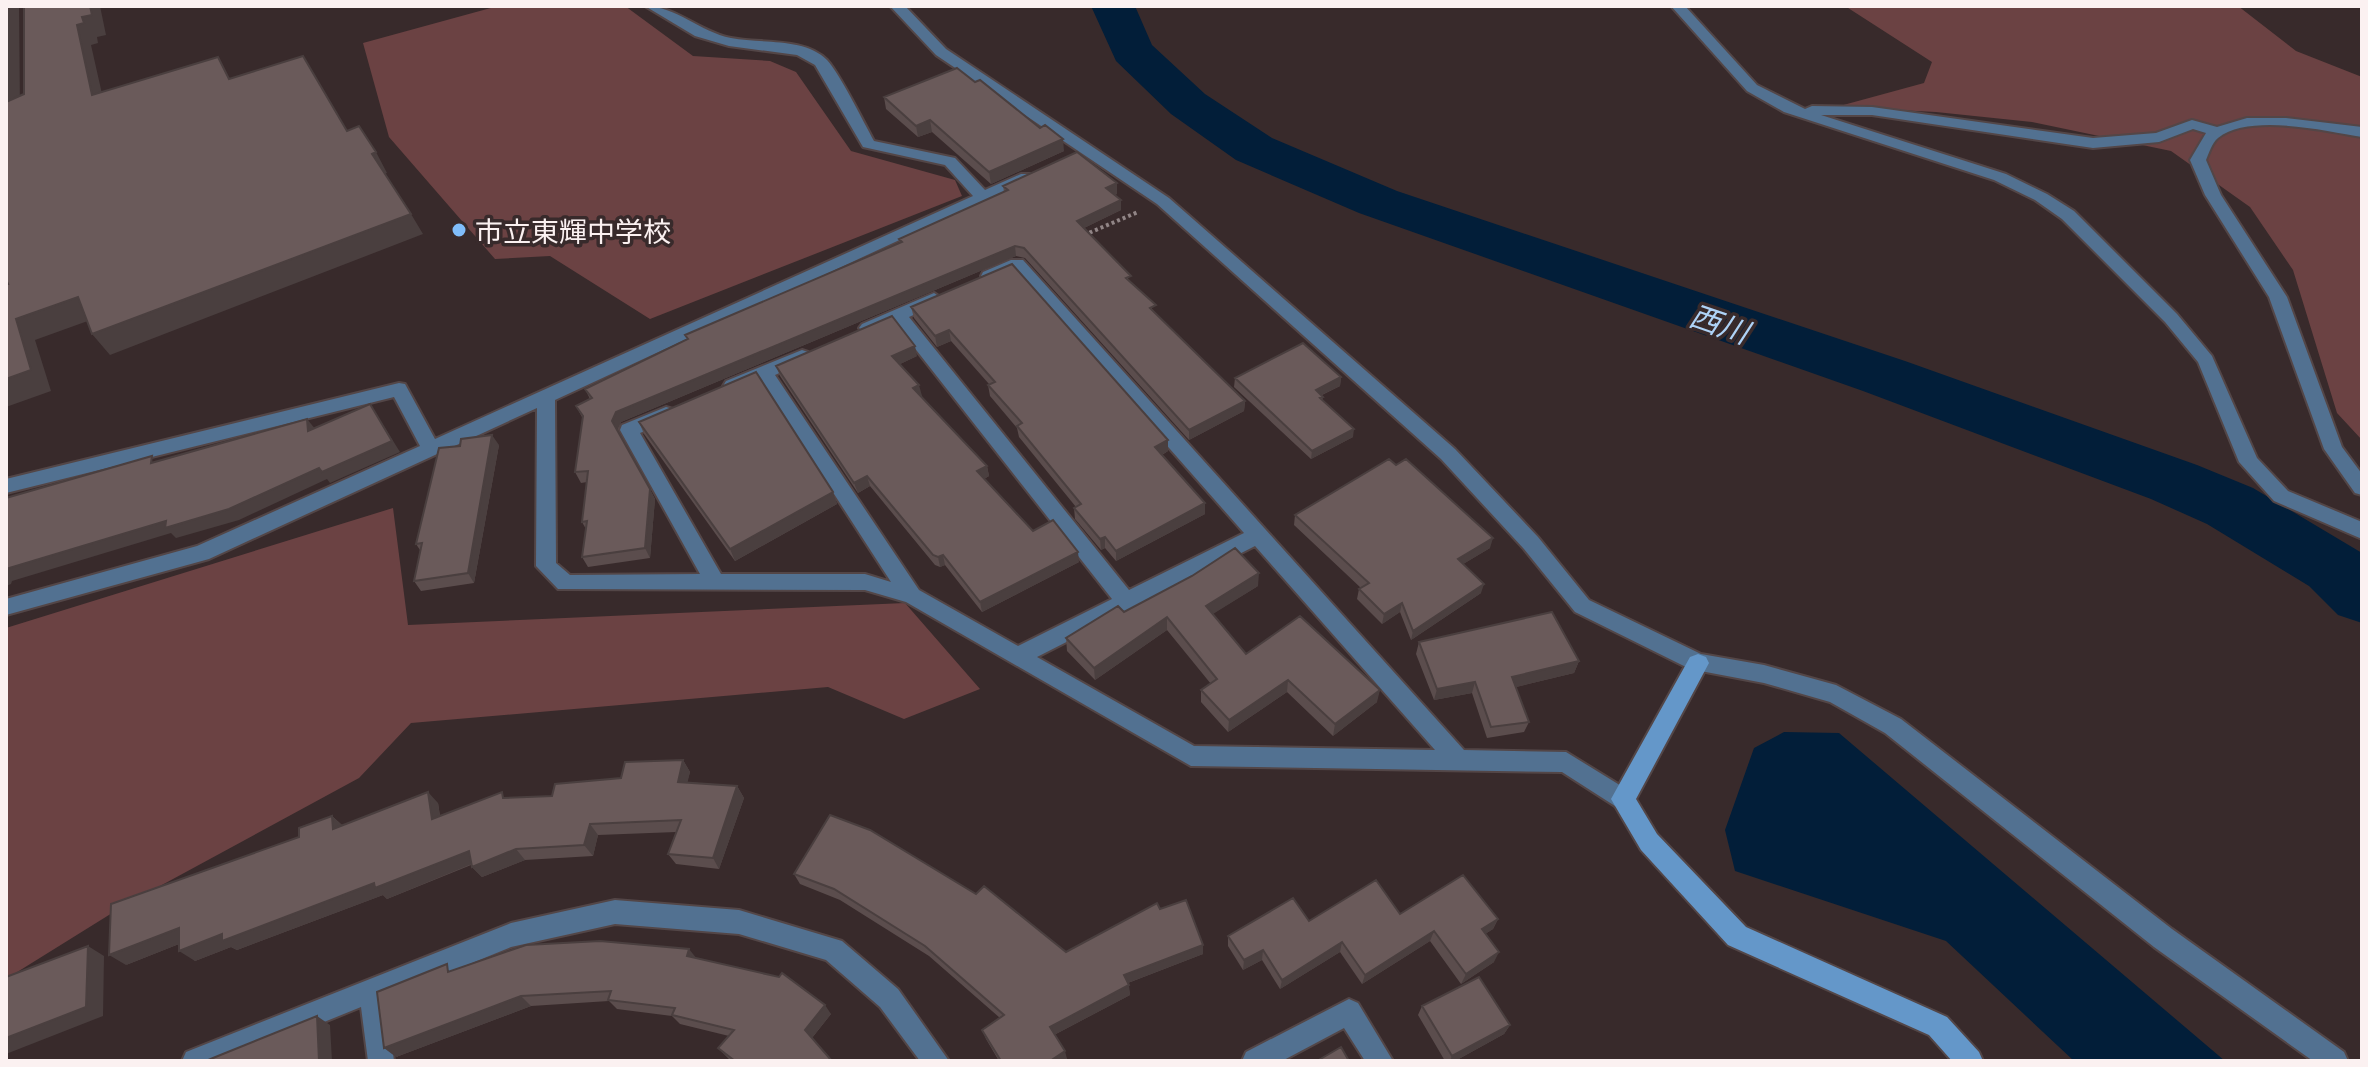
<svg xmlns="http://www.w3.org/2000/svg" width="2368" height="1067" viewBox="0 0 2368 1067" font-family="Literata,'Noto Sans JP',serif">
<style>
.green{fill:#6b4243}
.water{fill:#021e39}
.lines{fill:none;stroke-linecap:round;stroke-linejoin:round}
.river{fill:#021e39;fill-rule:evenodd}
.street-casing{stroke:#534647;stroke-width:4}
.secondary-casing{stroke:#534647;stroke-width:4}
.path{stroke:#918586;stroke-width:4;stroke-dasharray:3 3;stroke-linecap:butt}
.street{fill:#527191;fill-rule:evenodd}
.secondary{fill:#6497c9;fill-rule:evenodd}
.wall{fill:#5b4d4d}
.shaded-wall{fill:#4a3f3f}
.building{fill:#6a5a5a;stroke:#4a3f3f;stroke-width:2}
.poi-dot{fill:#80bdfa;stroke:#382a2b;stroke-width:3}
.labels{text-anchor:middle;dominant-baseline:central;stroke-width:7;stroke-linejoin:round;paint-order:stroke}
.poi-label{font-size:28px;fill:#fbf1f1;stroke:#382a2b;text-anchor:start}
.water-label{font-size:30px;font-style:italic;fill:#aed2f6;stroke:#382a2b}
</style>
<rect width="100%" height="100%" fill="#382a2b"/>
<path class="green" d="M498 6H625L693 56 770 61 796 72 851 151 955 180 962 196 650 319 550 256 495 259 389 137 363 43Z
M1845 6H2238L2296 51 2362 77V440L2337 413 2293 270 2250 207 2171 151 2032 122 1936 112 1836 107 1924 83 1932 62Z
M393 508 408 625 905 603 980 689 904 719 828 687 411 723 359 778 125 905 6 979V628Z"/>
<path class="water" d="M1784 732 1839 733 2225 1061H2074L1946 941 1735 871 1725 830 1754 748Z"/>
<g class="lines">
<path class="river" d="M1091 6H1135L1152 45 1205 94 1272 138 1397 191 1905 361 2197 465 2253 488 2362 553V623L2338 615 2309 586 2207 524 2151 499 1863 391 1359 213 1236 160 1171 114 1116 61Z"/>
<defs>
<path id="street" d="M645 6C676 6 700 32 731 38 760 44 805 37 827 60 840 74 863 121 874 141L955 158 985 190 1021 174H1033L1035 177 555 400 556 563 570 575 700 574 620 430 622 425 666 407 673 409 675 414 673 419 640 433 721 574H865L891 582 761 381 732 392 723 386 726 381 802 350 808 352 811 356 808 360 775 375 919 590 1018 646 1112 599 895 323 868 334 859 328 862 324 934 293 943 299 940 303 909 317 1129 590 1244 533 1014 272 989 281 981 276 983 272 1011 260H1023L1464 750 1566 752 1631 792 1635 799 1631 806 1623 810 1615 806 1562 772 1191 766 906 602 865 590 558 589 536 566 537 408 209 559 6 615V599L197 546 420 446 394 397 6 493V479L399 383 405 384 435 439 973 196 945 165 863 147 815 65 797 55 729 46 695 36ZM1255 546 1435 750 1194 746 1037 657Z
M890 6H905L946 49 1169 198 1455 449 1538 537 1589 600 1701 654 1764 665 1836 685 1901 719 2172 929 2344 1052 2348 1061H2313L2154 947 1885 733 1830 702 1764 683 1690 669 1575 612 1524 549 1441 459 1157 204 936 55Z
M1671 6H1685L1757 85 1805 109 1812 106 1872 107 2093 138 2156 133 2192 120 2217 127 2247 118H2286L2362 127V137C2325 131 2250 113 2218 138 2212 143 2209 153 2206 160L2221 195 2287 297 2342 447 2362 474V495L2355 493 2324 449 2269 297 2205 195 2190 160 2206 133 2193 129 2159 142 2093 148 1872 115H1821L2006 174 2047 194 2074 211 2177 314 2212 356 2257 458 2288 491 2362 522V539L2274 501 2239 462 2198 362 2165 322 2062 219 2035 200 1994 180 1784 112 1747 91Z
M615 900 739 910 842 941 898 989 949 1061H920L880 1007 826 960 739 934 615 924 511 947 386 998 394 1061H368L361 1007 228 1061H182L186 1052 511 923Z
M1349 999 1358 1003 1393 1061H1365L1344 1028 1282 1061H1242L1246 1052Z"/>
<path id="secondary" d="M1698 654 1706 657 1709 663 1636 799 1657 834 1746 927 1947 1017 1979 1052 1983 1061H1952L1929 1035 1728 945 1641 850 1611 799 1690 657Z"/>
</defs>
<use href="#street" class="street-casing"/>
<use href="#secondary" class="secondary-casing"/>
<path class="path" d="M1084 235 1138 212"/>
<use href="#street" class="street"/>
<use href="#secondary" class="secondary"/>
</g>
<path class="wall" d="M884 97 1064 151 991 184 932 132 918 137 886 109Z
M1003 186 1117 194 1114 195 1121 210 1084 228 1132 283 1156 314 1245 401 1244 411 1189 440 1025 258 1016 256 621 422 618 431 655 499 650 558 588 567 582 557 586 529 582 522 587 482 581 483 575 472 583 419 576 406 590 399 585 389 687 339 685 335 900 243 899 239 1004 192Z
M911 307 1168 440V451L1162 455 1205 514 1116 561 1105 548 1101 550 1075 519 1074 508 1076 507 1019 437 1017 428 990 396 988 385 989 384 951 341 937 347 914 318Z
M917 356 900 364 922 396H921L987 466 989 476 984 479 1033 531 1079 562 982 612 945 565 940 567 935 565 870 486 858 493 780 376 776 366Z
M1341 377 1340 386 1322 395 1323 401 1353 437 1311 459 1234 387 1235 378Z
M639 422 833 492 837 504 735 561 644 434Z
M499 445 474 583 421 591 414 581 420 550 416 544Z
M1295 515 1490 548 1463 564 1481 593 1411 640 1400 612 1382 624 1357 599 1359 589 1361 588 1294 525Z
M1258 586 1212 614 1246 654 1377 702 1333 736 1287 692 1228 732 1201 702V690L1211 684 1167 630 1095 680 1067 651 1066 638 1124 612Z
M1419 642 1579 661 1574 673 1516 687 1529 722 1524 732 1487 738 1472 693 1434 700 1416 654Z
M683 760 690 772 687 782 737 786 744 798 719 869 676 864 668 854 676 832 598 835 593 856 525 860 482 877 472 867 471 865 387 899 383 895 237 950 231 947 195 961 179 944 126 965 299 837 332 816 342 825 438 803 440 816 507 798 552 796 621 778Z
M794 874 1066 952 1160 909 1203 945V954L1128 983 1130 995 1054 1035 1067 1059 1064 1061H999L986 1039 982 1030 1000 1018 929 956 840 900 800 884Z
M1400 914 1498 919 1493 929 1485 934 1494 962 1461 984 1430 941 1362 984 1340 952 1280 989 1262 960 1243 970 1228 946V936L1309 921Z
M696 958 831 1014 812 1038 832 1061H731L718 1048 729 1036 680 1024 672 1016 617 1009 609 1001 531 1006 396 1057 453 970Z
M1422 1006 1510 1025 1504 1034 1455 1061H1445L1418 1015Z"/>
<path class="shaded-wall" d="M6 6H19L20 111 6 115Z
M90 6H100L106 35 97 37 98 43 91 45 107 116 92 95 77 25Z
M930 120 932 132 918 137 916 126Z
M1063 139 1064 151 991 184 989 172Z
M376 152 387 173 384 174 372 154Z
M1117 183V194L1107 199 1106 188Z
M1121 200V210L1078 231 1077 221Z
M411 214 423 234 110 355 92 334Z
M1015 246 1016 256 621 422 617 431 612 421 616 412Z
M78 297 96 318 35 340 51 391 6 407V379L16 319Z
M949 330 951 341 937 347 935 336Z
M915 346 917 356 894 367 892 356Z
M1341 377 1340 386 1315 398 1316 390Z
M919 385 922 396 916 399 913 388Z
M1245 401 1244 411 1189 440V430Z
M370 404 400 452 330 483 327 479 239 520 176 538 171 533 12 581 11 584 6 586V569Z
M307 419 316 430 308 431Z
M1354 429 1353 437 1311 459 1312 451Z
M492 435 499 445 474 583 468 573Z
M1168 440V451L1156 458 1155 447Z
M987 466 989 476 979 482 977 471Z
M867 476 870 486 858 493 854 483Z
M650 489 655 499 650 558 645 548Z
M833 492 837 504 735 561 730 549Z
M1205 503V514L1116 561V551Z
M1105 537V548L1101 550 1100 539Z
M1493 538 1490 548 1455 569 1458 559Z
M1078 552 1079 562 982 612 980 602Z
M943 555 945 565 940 567 938 557Z
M1259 573 1258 586 1205 619 1206 606Z
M1484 584 1481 593 1411 640 1413 631Z
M1402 603 1400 612 1382 624 1384 614Z
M1167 617V630L1095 680 1094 668Z
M1579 661 1574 673 1508 689 1512 677Z
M1288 680 1287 692 1228 732 1229 720Z
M1475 682 1472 693 1434 700 1437 689Z
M1380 690 1377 702 1333 736 1335 724Z
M683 760 690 772 685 793 678 782Z
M737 786 744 798 719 869 713 858Z
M428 792 438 803 442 830 432 819Z
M332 816 344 827 333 829Z
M590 824 598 835 593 856 584 845Z
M516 849 525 860 482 877 472 867Z
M469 851 479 861 387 899 383 895 237 950 231 947 195 961 179 951 222 934Z
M1498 919 1493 929 1477 939 1482 929Z
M179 928 194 938 126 965 109 955Z
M1434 931 1430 941 1362 984 1365 975Z
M1342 942 1340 952 1280 989 1282 980Z
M1203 945V954L1125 984 1124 975Z
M88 946 104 956 103 1016 6 1054V1038Z
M689 949 697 959 687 956Z
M1263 950 1262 960 1243 970 1244 960Z
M1499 952 1494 962 1461 984 1466 974Z
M1129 985 1130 995 1052 1036 1050 1027Z
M521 996 531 1006 396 1057 384 1048Z
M825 1005 831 1014 811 1039 805 1030Z
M317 1016 330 1025 332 1061H319Z
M1510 1025 1504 1034 1455 1061H1450L1452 1056Z
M1065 1051 1067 1059 1064 1061H1050Z"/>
<path class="building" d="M24 6H90L92 15 82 17 84 23 77 25 92 95 218 57 229 79 303 56 347 131 359 126 376 152 372 154 411 214 92 334 78 297 16 319 31 370 6 379V284H8L6 279V102L24 94Z
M957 68 975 82 980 80 1040 128 1045 125 1063 139 989 172 930 120 916 126 884 97Z
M1077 152 1117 183 1106 188 1121 200 1077 221 1131 276 1126 278 1156 305 1150 308 1245 401 1189 430 1024 248 1015 246 616 412 612 421 650 489 645 548 582 557 587 521 582 522 588 471 575 472 583 416 576 406 592 398 585 389 688 339 685 335 902 242 899 239 1008 190 1003 186Z
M1012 264 1168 440 1155 447 1205 503 1116 551 1105 537 1100 539 1074 508 1081 504 1017 426 1022 423 988 385 995 382 949 330 935 336 911 307Z
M892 316 915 346 892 356 919 385 913 388 987 466 977 471 1033 531 1053 520 1078 552 980 602 943 555 938 557 933 555 867 476 854 483 776 366Z
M1303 343 1341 377 1316 390 1323 397 1320 398 1354 429 1312 451 1235 378Z
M756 372 833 492 730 549 639 422Z
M370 404 392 441 322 472 319 468 229 509 165 528 166 521 6 569V498L152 456 151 463 307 419 308 431Z
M492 435 468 573 414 581 422 543 416 544 439 448 460 446 461 439Z
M1389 459 1396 465 1406 459 1493 538 1458 559 1484 584 1413 631 1402 603 1384 614 1359 589 1369 583 1295 515Z
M1235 548 1259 573 1206 606 1246 654 1300 616 1380 690 1335 724 1288 680 1229 720 1201 690 1217 679 1167 617 1094 668 1066 638 1118 606 1124 612 1192 576Z
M1552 612 1579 661 1512 677 1529 722 1491 727 1475 682 1437 689 1419 642Z
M683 760 678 782 737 786 713 858 668 854 681 820 590 824 584 845 516 849 472 867 469 851 375 888 374 883 222 941V934L179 951V928L109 955 111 904 299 837V828L332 816 333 829 428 792 432 819 502 792 503 798 552 796 555 784 621 778 625 762Z
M830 815 870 830 976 894 984 886 1066 952 1157 903 1160 909 1186 900 1203 945 1124 975 1129 985 1050 1027 1065 1051 1050 1061H1001L982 1030 1004 1015 925 946 834 889 794 874Z
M1463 875 1498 919 1482 929 1499 952 1466 974 1434 931 1365 975 1342 942 1282 980 1263 950 1244 960 1228 936 1293 898 1309 921 1376 880 1400 914Z
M600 941 689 949 687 956 779 977 782 973 825 1005 805 1030 832 1061H735L718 1048 734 1030 672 1015 675 1008 608 1000 611 991 521 996 384 1048 377 992 447 964 448 972 526 945Z
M88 946 86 1007 6 1038V977Z
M1479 977 1510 1025 1452 1056 1422 1006Z
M317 1016 319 1061H206L213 1058Z
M1341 1047 1349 1061H1317Z"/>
<circle class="poi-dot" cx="459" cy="230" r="8"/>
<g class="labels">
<g class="poi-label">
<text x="475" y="230">市立東輝中学校</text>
</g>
<g class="water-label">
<text transform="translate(1720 322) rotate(19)">西川</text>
</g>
</g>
<rect width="2368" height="1067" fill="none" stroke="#fbf1f1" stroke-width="16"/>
</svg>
